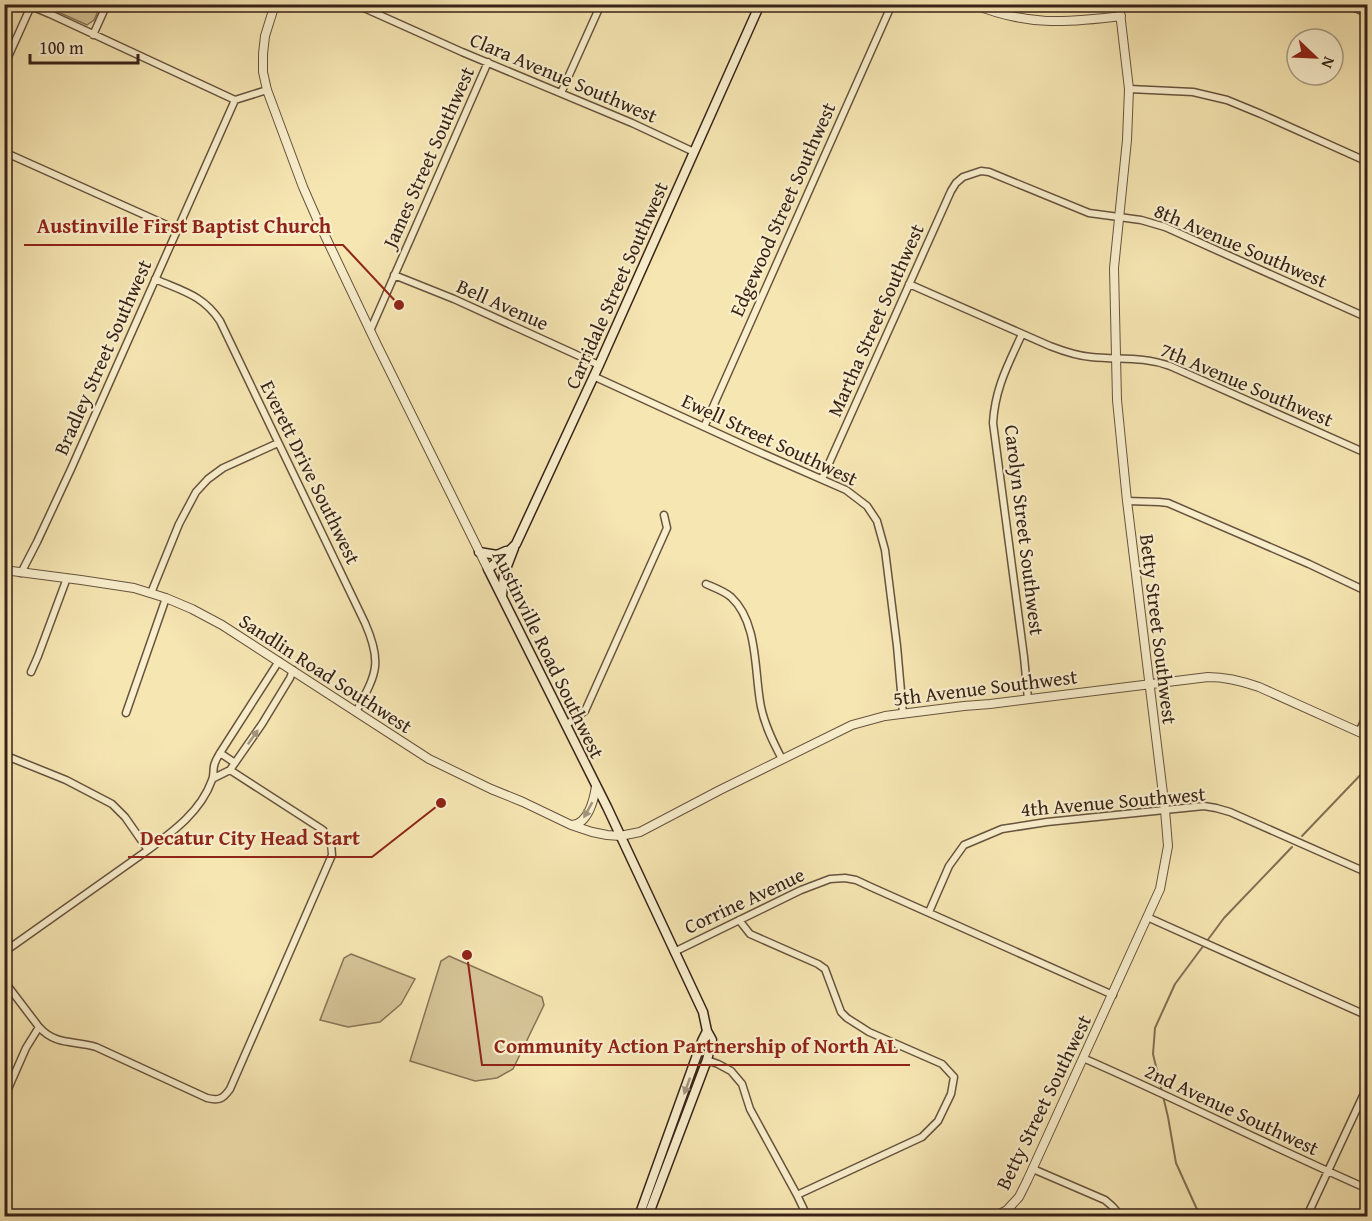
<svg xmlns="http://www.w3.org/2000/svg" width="1372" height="1221" viewBox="0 0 1372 1221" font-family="'Gentium Book Plus',serif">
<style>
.green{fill:#d6c598;stroke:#867458;stroke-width:1.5}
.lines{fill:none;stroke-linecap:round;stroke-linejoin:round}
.stream{stroke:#836f55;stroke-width:2}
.minor-casing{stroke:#67533e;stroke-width:9}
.tertiary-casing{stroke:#67533e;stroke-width:10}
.secondary-casing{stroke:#372218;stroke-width:11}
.minor{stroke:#f9efcd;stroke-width:6}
.tertiary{stroke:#f9efcd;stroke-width:8}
.secondary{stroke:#f9efcd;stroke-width:8}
.oneway{fill:#a2937c}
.labels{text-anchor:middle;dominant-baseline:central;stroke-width:4.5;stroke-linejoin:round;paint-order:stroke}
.street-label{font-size:20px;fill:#372218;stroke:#f9efcd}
.leader{fill:none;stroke:#8f2418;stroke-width:2}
.callout-dot{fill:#8f2418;stroke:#f9efcd;stroke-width:2}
.callout-label{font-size:21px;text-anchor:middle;font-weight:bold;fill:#8f2418;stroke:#f9efcd;stroke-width:4.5;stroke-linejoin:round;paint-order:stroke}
</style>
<rect width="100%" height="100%" fill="#f6e6b2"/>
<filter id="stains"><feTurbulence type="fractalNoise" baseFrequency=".00333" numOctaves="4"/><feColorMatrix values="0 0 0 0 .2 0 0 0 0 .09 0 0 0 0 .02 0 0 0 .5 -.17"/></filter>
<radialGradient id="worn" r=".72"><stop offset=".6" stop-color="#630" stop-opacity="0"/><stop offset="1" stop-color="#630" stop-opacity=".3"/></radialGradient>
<path class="green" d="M42 5H101L94 20 87 25Z
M351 954 415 979 401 1004 380 1022 348 1027 320 1020 344 958Z
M449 956 542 997 544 1005 513 1069 497 1078 475 1081 410 1061 441 961Z"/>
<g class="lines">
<path class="stream" d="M1302 836 1368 767
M1200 1216 1176 1163 1168 1117 1153 1054 1155 1028 1175 984 1224 918 1292 847"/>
<defs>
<path id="minor" d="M355 4 462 52 632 123 694 152
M1347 4 1368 14
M93 35 107 4
M4 66 31 6 50 14 235 100
M1129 89 1193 92 1227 100 1261 114 1368 162
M561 93 601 4
M4 152 178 230
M394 275 454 299 599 365
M155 279C182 291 203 295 220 321L365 623C383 664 376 674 356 712
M909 284 1050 346C1063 351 1077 356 1091 357 1119 360 1142 356 1170 366L1368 454
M370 331 488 62
M1022 334C1008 365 995 388 993 423L1024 657 1028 699
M593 376 750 448 846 490 867 506 877 521 885 550 897 646 903 714
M704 427 892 4
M822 479 951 191 956 183 963 177 981 171 989 172 1089 213 1141 220 1165 227 1368 318
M1127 501 1159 502 1168 503 1309 564 1368 592
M21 573 37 542 71 469 235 100 267 90
M706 584C715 588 724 591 731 597 759 623 754 673 761 707 765 726 773 742 782 759
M151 593 179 524 196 492 208 479 223 468 278 443
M31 672 38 656 67 578
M126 713 166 598
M566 725 585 711 667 528 664 515
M1359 732 1368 713
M220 753 235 763
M4 755 66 780 112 804 125 817 148 850
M214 778 230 770 262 724 290 678 293 670
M929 912 949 866 964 845 1002 829 1047 822 1204 806 1216 808 1230 812 1368 873
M1147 917 1368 1016
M739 920 750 934 818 964 825 969 841 1012 847 1018 869 1032 942 1064 954 1077 951 1094 938 1121 922 1137 797 1195
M4 952 148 850C174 831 201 811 212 780 214 776 213 771 214 766 215 761 217 758 220 753L279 661
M674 952 801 890 830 879 845 878 856 880 871 887 1113 995
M4 981 39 1027C56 1046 74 1040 96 1047L207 1098C219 1101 223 1099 230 1089L332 855C332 845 330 838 323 830L230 770
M1083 1058C1179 1100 1272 1147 1368 1189
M707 1060 718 1064 731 1071 742 1084 750 1109 797 1195 807 1216
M4 1098 26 1048 39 1027
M1033 1169 1105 1200 1112 1206 1121 1216
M1307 1216 1368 1085"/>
<path id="tertiary" d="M275 4 265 36 263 54V72L267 90 303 187 317 219 377 345 488 569
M973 4C1026 26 1066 23 1121 16
M4 570 81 580 134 588 166 598 192 609 222 625 429 759 491 789 523 802 571 825 592 832 607 835 620 836 640 832 720 790 852 725 885 716 964 706 990 704 1208 677C1227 677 1242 681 1259 687L1368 736
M572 825C588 824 594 800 596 786
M996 1216 1007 1210 1019 1197 1027 1181 1160 889 1168 846 1165 810 1127 501 1117 400 1114 268 1127 140 1129 89 1119 4"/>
<path id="secondary" d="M479 552 497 555 506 551
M502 596 504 574 514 548
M639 1216 702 1041 707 1031
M648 1216 707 1060 712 1040 707 1031 703 1012 607 807 488 569 502 558 516 544 599 365 760 4"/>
</defs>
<use href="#minor" class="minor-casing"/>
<use href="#tertiary" class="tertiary-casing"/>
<use href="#secondary" class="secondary-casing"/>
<use href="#minor" class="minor"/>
<use href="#tertiary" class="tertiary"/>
<use href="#secondary" class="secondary"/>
</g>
<defs><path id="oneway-solid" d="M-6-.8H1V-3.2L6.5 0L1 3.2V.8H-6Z" transform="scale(1.5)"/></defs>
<g class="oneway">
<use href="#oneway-solid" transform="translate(253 737) rotate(-55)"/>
<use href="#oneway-solid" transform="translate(588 810) rotate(119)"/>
<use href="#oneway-solid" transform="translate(687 1086) rotate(110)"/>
</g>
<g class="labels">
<g class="street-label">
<text transform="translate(564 77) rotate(23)">Clara Avenue Southwest</text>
<text transform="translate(428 157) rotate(-66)">James Street Southwest</text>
<text transform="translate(782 209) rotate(-66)">Edgewood Street Southwest</text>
<text transform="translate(1241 245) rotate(23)">8th Avenue Southwest</text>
<text transform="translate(616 285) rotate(-66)">Carridale Street Southwest</text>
<text transform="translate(503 304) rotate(24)">Bell Avenue</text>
<text transform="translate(875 320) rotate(-66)">Martha Street Southwest</text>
<text transform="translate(102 357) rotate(-66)">Bradley Street Southwest</text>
<text transform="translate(1247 384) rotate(23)">7th Avenue Southwest</text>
<text transform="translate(770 439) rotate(25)">Ewell Street Southwest</text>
<text transform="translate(311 472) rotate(64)">Everett Drive Southwest</text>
<text transform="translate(1025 530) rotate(83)">Carolyn Street Southwest</text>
<text transform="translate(1159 629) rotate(83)">Betty Street Southwest</text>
<text transform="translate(549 654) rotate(64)">Austinville Road Southwest</text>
<text transform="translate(326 673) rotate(33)">Sandlin Road Southwest</text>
<text transform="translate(985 687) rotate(-7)">5th Avenue Southwest</text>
<text transform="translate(1113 801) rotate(-5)">4th Avenue Southwest</text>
<text transform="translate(744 900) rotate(-25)">Corrine Avenue</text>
<text transform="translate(1043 1102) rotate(-64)">Betty Street Southwest</text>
<text transform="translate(1232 1109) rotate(25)">2nd Avenue Southwest</text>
</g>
</g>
<path class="leader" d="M399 305L343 245H24M441 803L372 857H128M467 955L482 1065H910"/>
<g class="callout-dot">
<circle cx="399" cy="305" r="6"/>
<circle cx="441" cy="803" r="6"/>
<circle cx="467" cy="955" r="6"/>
</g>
<g class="callout-label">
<text x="184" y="233">Austinville First Baptist Church</text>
<text x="250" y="845">Decatur City Head Start</text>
<text x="696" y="1053">Community Action Partnership of North AL</text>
</g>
<rect width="1372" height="1221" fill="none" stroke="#f6e6b2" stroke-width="24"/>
<rect x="6" y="6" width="1360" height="1209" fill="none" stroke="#372218" stroke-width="3"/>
<rect x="12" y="12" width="1348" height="1197" fill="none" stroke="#372218" stroke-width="1.5"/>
<g transform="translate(1315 57) rotate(113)"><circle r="28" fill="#f9efcd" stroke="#ab9d85" stroke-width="1.5"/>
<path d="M0-4.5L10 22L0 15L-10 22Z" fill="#8f2418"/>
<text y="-9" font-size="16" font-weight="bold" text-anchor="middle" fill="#372218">N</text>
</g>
<path d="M30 54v9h108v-9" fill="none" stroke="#372218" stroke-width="3"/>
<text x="39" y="54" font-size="18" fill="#372218" stroke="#f9efcd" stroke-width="4.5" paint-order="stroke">100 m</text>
<rect width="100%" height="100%" filter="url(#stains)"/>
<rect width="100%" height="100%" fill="url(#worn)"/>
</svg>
